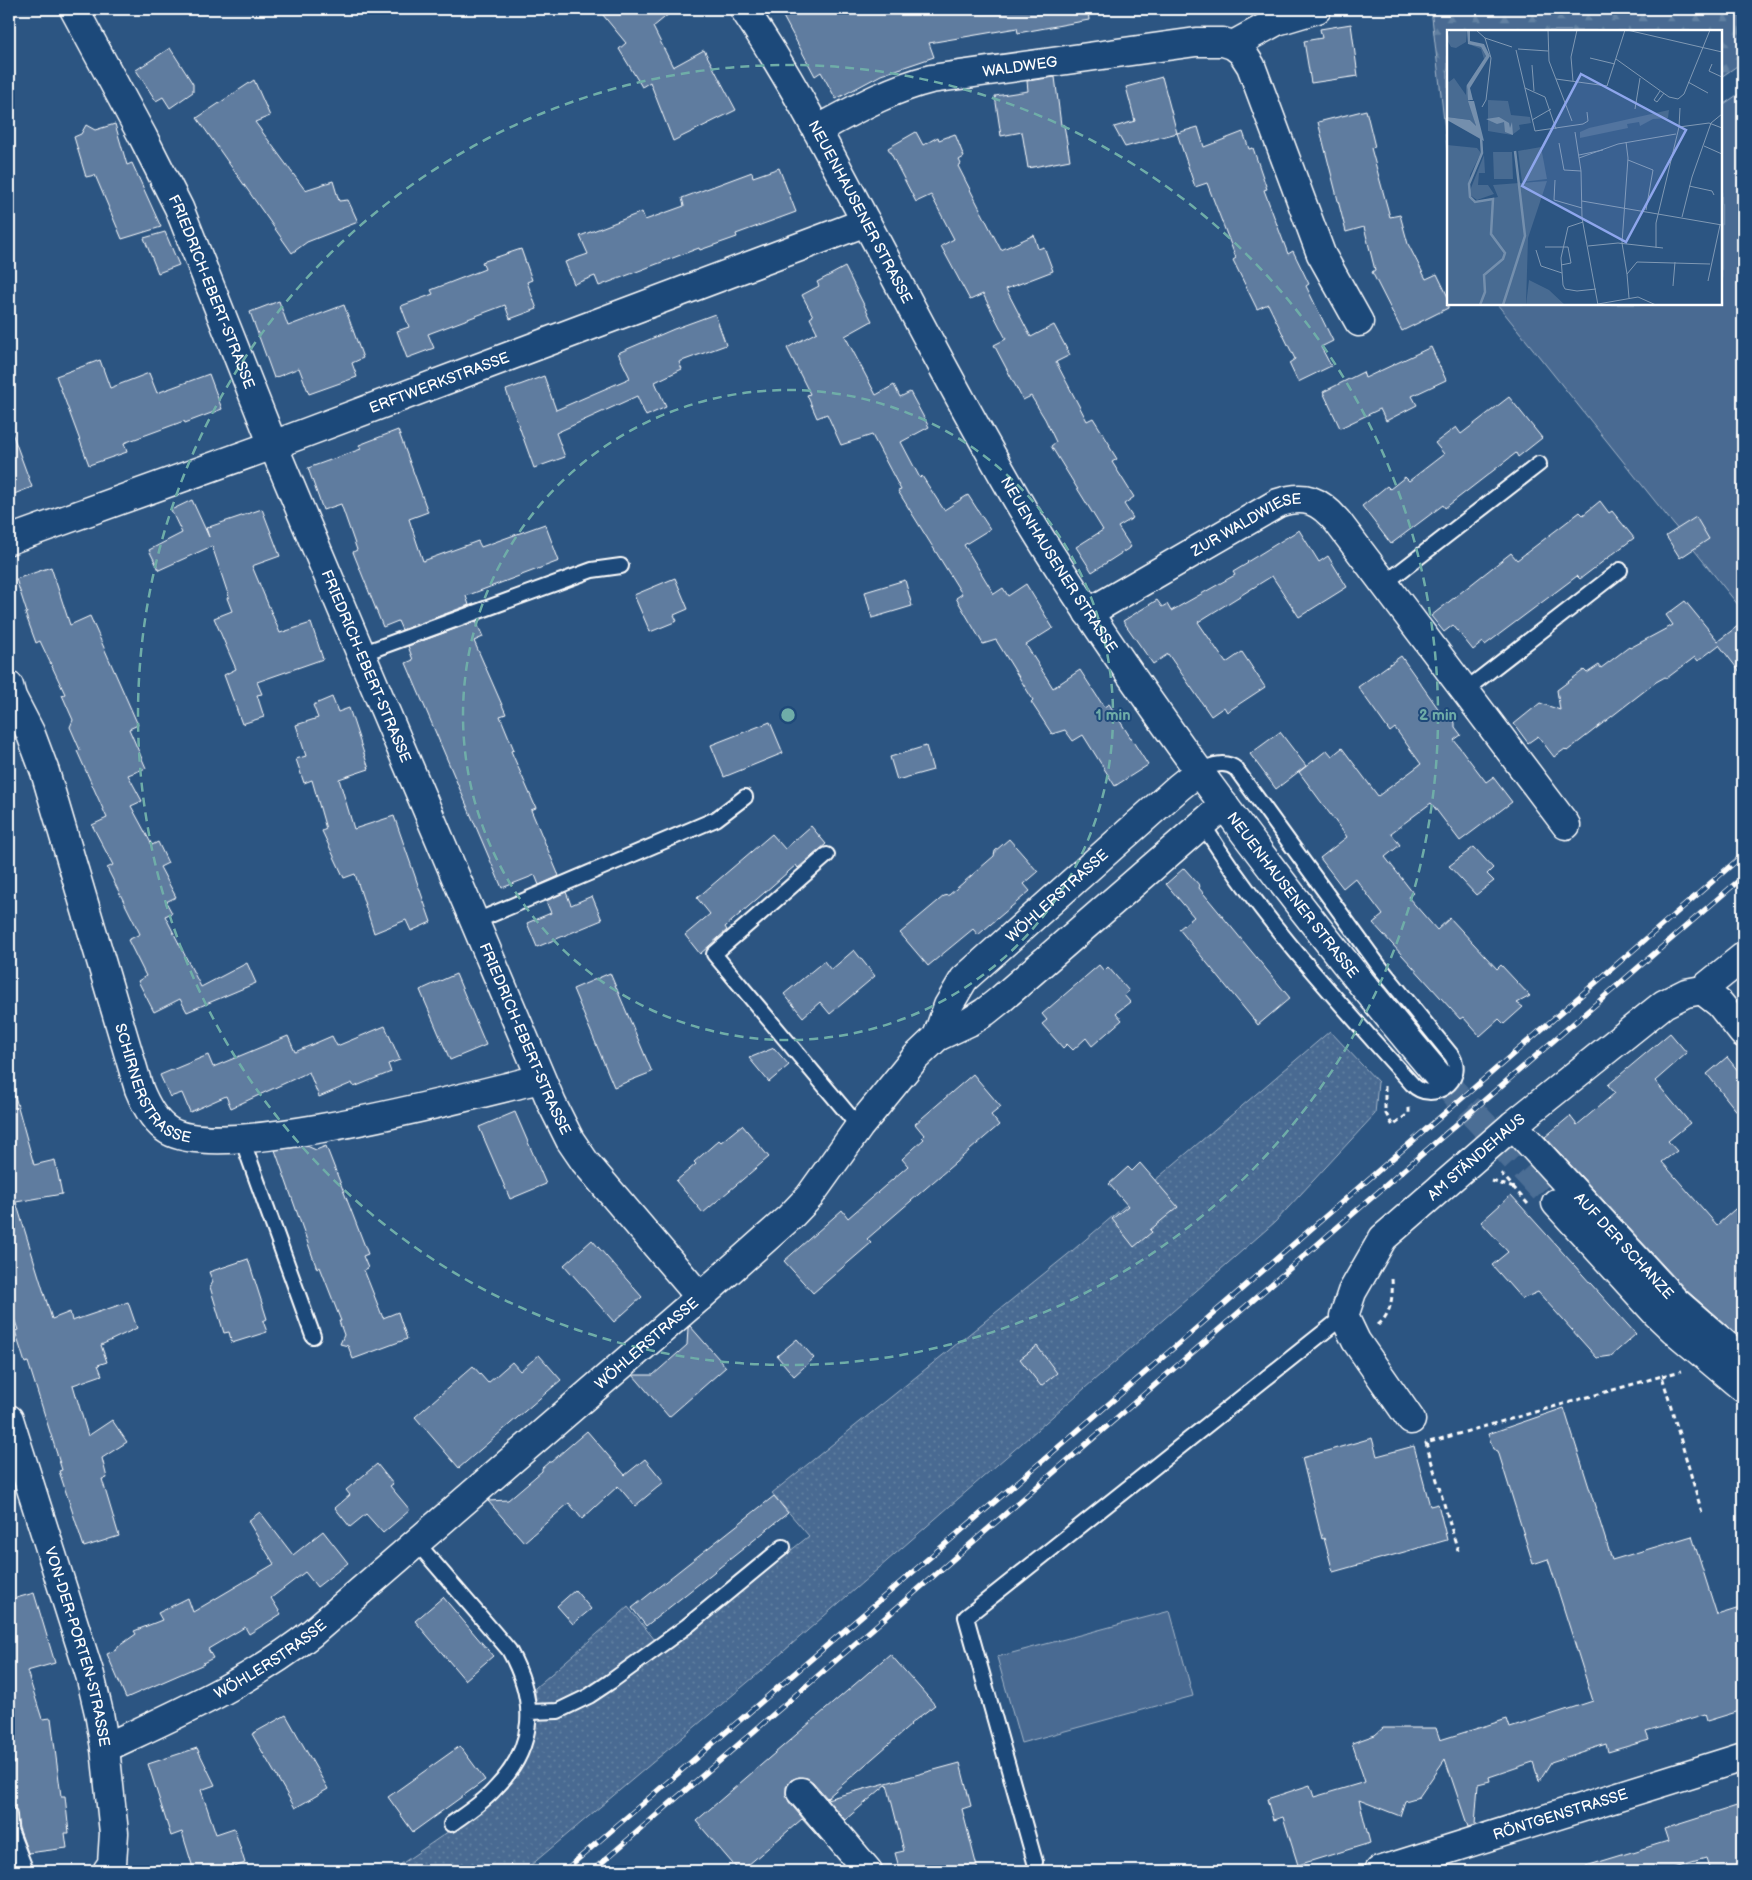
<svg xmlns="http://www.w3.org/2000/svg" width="1752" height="1880" viewBox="0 0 1752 1880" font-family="'Balsamiq Sans',sans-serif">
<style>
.green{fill:#486b92;stroke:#a4b5c8}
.forest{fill:url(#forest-firs);stroke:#a4b5c8}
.garden{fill:url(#garden-dots);stroke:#a4b5c8}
.building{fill:#5e7c9f;stroke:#fff}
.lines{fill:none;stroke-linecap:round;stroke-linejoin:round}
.secondary-tunnel{stroke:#4c6e95;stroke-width:28;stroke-dasharray:28 14;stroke-linecap:butt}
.lane-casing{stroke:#fff;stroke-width:18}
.street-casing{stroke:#fff;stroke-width:31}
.secondary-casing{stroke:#fff;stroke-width:31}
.path{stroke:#fff;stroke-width:3;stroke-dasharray:5 4;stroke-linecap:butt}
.lane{stroke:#1f4a7a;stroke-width:14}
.street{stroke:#1f4a7a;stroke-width:28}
.secondary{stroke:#1f4a7a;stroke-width:28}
.rail-casing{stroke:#fff;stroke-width:5.5}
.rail{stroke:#1f4a7a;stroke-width:4;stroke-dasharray:11;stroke-linecap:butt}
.ring{fill:none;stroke:#6fada8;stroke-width:2.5;stroke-dasharray:9 6}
.labels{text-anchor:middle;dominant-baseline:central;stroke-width:4;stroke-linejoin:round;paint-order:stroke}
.street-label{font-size:15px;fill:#fff;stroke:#1f4a7a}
.inset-river{fill:none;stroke:#748fad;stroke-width:2.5}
.inset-road{fill:none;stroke:#8099b4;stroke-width:1}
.view{fill:#8ea6ec;fill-opacity:0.15;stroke:#8ea6ec;stroke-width:2.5}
.inset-edge{fill:none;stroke:#fff;stroke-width:2.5}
.centre{fill:#6fada8;stroke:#1f4a7a;stroke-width:2.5}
.ring-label{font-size:15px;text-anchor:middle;font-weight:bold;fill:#6fada8;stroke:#1f4a7a;stroke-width:4;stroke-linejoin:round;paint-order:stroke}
</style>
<defs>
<pattern id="forest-firs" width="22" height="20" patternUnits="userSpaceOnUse" patternTransform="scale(1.25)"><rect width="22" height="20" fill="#486b92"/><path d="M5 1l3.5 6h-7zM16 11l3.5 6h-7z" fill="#6381a2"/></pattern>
<pattern id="garden-dots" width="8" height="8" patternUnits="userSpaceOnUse" patternTransform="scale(1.25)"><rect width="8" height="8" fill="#486b92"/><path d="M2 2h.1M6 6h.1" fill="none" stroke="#6381a2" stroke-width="1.8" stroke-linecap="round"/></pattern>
</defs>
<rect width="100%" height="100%" fill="#2c5582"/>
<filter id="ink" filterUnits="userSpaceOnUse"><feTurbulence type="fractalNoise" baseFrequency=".02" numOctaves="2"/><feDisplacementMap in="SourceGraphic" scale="10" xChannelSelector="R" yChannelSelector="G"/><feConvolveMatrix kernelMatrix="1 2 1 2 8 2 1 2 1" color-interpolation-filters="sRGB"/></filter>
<g filter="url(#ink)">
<path class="green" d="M1743 91V611L1497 304H1721V106Z
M1170 1611 1193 1696 1021 1743 997 1657Z"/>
<path class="forest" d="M1431 9H1743V62L1721 77V31H1448V155Z"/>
<path class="garden" d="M1330 1031 1378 1082 1375 1114 1275 1222 760 1672 524 1871H389L394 1869 487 1805 510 1784 524 1763 534 1735 537 1718 535 1688 628 1607 664 1651 809 1536 772 1493 1072 1251Z"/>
<path class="building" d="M598 9H675L653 27 673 67 704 50 736 110 673 141 650 82 642 87 619 49 626 43Z
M779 9H1088L1089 20 1018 33 1017 28 929 43 934 57 881 75 836 99 821 72 815 76Z
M1351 24 1358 76 1311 83 1304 41 1322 38 1320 29Z
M170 48 193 84V92L170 108 163 97 156 101 136 70Z
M1055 77 1061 125H1064L1070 160 1028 168 1022 132 1001 136 995 96 1028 91 1027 81Z
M1162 77 1177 133 1198 127 1204 147 1243 132 1249 149 1253 148 1267 189 1264 190 1288 254 1293 251 1309 284 1306 286 1333 341 1321 347 1331 366 1298 382 1289 363 1295 359 1268 304 1257 309 1233 260 1236 258 1207 183 1195 187 1177 133 1125 147 1114 127 1135 121 1126 87Z
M254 80 270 116 255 122 305 190 333 181 339 201 348 200 358 222 307 242 292 253 197 118Z
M1366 110 1375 147 1371 148 1390 217 1400 215 1408 244 1426 279 1437 274 1448 297V308L1402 331 1372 272 1375 270 1364 227 1346 232 1318 122Z
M115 124 127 165 132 163 161 227 122 239 95 175 86 177 74 137 81 134 86 125 95 130Z
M916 132 923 145 938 137 939 140 955 134 964 157 959 160 961 164 958 166 1001 250 1034 235 1038 249 1044 247 1053 271 1006 289 1031 337 1054 325 1070 355 1056 362 1087 421 1093 418 1110 445 1109 446 1117 459 1112 462 1134 497 1124 504 1133 518 1118 527 1131 547 1092 572 1076 547 1103 530 1051 446 1056 442 1045 419 1031 396 1023 400 994 345 1006 339 983 294 970 300 941 246 954 239 931 195 916 202 888 148Z
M779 168 796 212 736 234 737 237 700 250 699 248 599 286 595 276 574 284 565 262 588 254 580 236 642 212 645 220 684 206 682 198 752 172 753 177Z
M165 232 179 265 158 273 144 238Z
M521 249 532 280 527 282 537 309 510 319 505 305 428 334 434 348 407 358 397 331 409 327 401 306 433 294 431 290 485 269 482 262Z
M845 267 872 321 845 336 876 395 894 385 900 397 910 392 929 427 901 442 920 478 922 476 944 510 968 495 990 529 964 545 994 594 1003 588 1008 596 1026 584 1053 628 1026 645 1053 688 1080 670 1104 707 1109 704 1148 765 1115 786 1083 735 1073 741 1065 730 1052 734 1031 702 1033 700 996 640 983 644 956 598 962 594 898 491 901 490 872 435 841 445 827 414 817 418 807 395 810 394 787 348 817 332 810 318 813 316 802 295 819 286 817 282Z
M279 301 288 326 344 305 363 358 352 363 357 377 309 394 299 368 274 378 250 312Z
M715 314 726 345 679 362 682 369 655 382 666 407 646 416 637 396 556 433 565 457 534 468 506 390 544 376 556 410 630 378 618 353 674 329Z
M1431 347 1446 380 1412 396 1417 405 1386 421 1380 409 1340 428 1323 392 1363 372 1365 378Z
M100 360 110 388 149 373 157 393 209 374 222 409 185 423 184 421 124 443 127 452 89 465 56 376Z
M1509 397 1542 438 1518 457 1516 453 1445 508 1443 505 1391 544 1362 506 1387 486 1390 489 1405 477 1409 481 1444 454 1435 443 1456 427 1461 434Z
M11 430 32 487 9 496V431Z
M398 430 428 512 409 519 423 561 478 541 481 547 545 524 559 561 466 596 469 605 402 630 398 621 383 627 353 552 357 550 341 504 323 510 308 468 361 449 359 445Z
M192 500 209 537 206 528 262 509 280 556 252 566 280 633 311 623 323 659 257 682 262 694 257 695 264 717 242 724 224 675 236 669 214 618 232 611 227 598 229 597 212 546 159 570 149 550 182 533 171 510Z
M1600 501 1609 513 1612 511 1634 538 1580 579 1577 576 1485 645 1483 642 1473 650 1453 625 1444 632 1431 616 1511 553 1517 560 1580 512 1583 515Z
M1696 517 1709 539 1680 558 1666 536Z
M1299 530 1319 562 1328 556 1347 587 1299 617 1272 576 1198 622 1226 663 1242 652 1265 687 1227 712 1224 707 1211 716 1168 654 1153 664 1123 621 1157 600 1162 607 1167 604 1171 611 1235 575 1233 572 1248 563 1247 562Z
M51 567 70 625 90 616 138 725 129 729 146 768 128 775 142 801 131 806 152 845 158 842 168 863 160 867 176 897 166 902 172 913 165 916 201 987 247 963 256 983 187 1012 180 999 154 1012 138 981 146 976 128 940 140 934 107 868 113 865 92 825 107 818 77 751 80 750 70 727 73 720 62 695 65 694 40 641 36 643 25 613H27L16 579Z
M675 578 688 609 674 615 677 621 650 632 634 595Z
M905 580 912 606 872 618 865 592Z
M1685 601 1718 641 1743 622V676L1719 645 1698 661 1695 657 1667 678 1665 677 1656 682 1567 751 1565 749 1554 757 1538 736 1528 743 1514 724 1540 703 1560 710 1557 690 1584 670 1587 673 1599 665 1601 668 1629 647 1630 648 1673 625 1666 615Z
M476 621 483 637 474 641 506 714 500 716 514 750 511 751 536 808 531 810 559 876 539 885 535 875 502 888 406 663 413 660 408 646Z
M1401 656 1442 714H1449L1455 723V727L1461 735 1454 740 1486 782 1493 777 1512 802 1460 841 1431 803 1391 833 1400 845 1385 857 1413 893 1408 897 1437 930 1450 918 1497 969 1501 965 1530 996 1517 1003 1523 1007 1504 1024 1499 1019 1480 1036 1463 1017 1460 1019 1373 923 1383 915 1355 878 1343 888 1320 858 1347 837 1299 772 1327 750 1332 756 1342 748 1378 796 1421 764 1395 728 1390 732 1358 687Z
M332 697 338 712 349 708 369 769 339 779 354 829 394 816 431 922 411 931 406 920 374 933 355 874 344 878 322 831 326 829 312 780 304 783 296 759 306 756 296 725 318 718 313 705Z
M770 722 783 753 724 777 711 745Z
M1280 732 1306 766 1276 789 1250 754Z
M926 746 933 770 897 780 890 757Z
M811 826 826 844 798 868 796 865 725 927 727 930 700 954 685 935 710 914 697 898 772 834 785 849Z
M1009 839 1038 872 1024 884 1030 891 978 935 973 929 928 966 900 933 944 896 949 895 994 856 995 851Z
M1474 847 1493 868 1487 874 1494 881 1476 895 1449 866Z
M1184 868 1200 886 1199 888 1290 998 1258 1025 1179 929 1194 917 1166 884Z
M566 892 571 905 592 896 602 920 537 947 527 923 551 913 546 901Z
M854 950 875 976 830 1014 820 1002 803 1017 784 994 824 961 831 970Z
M1099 965 1104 971 1108 967 1129 991 1124 995 1130 1002 1116 1013 1122 1020 1092 1046 1086 1038 1073 1050 1067 1044 1063 1048 1042 1024 1047 1020 1042 1014Z
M610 973 652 1072 614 1087 573 989Z
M456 974 486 1045 450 1060 420 990Z
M385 1026 400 1060 388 1064 391 1072 354 1087 352 1083 319 1097 309 1072 231 1108 226 1096 190 1112 182 1093 170 1097 160 1075 208 1055 213 1067 288 1036 295 1052 332 1036 337 1046Z
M1670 1033 1687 1053 1655 1081 1690 1123 1668 1141 1677 1151 1662 1162 1717 1225 1743 1202V1340L1686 1290 1545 1137 1570 1116 1577 1125 1615 1093 1608 1085Z
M774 1048 789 1065 769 1082 749 1058Z
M1727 1057 1743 1077V1119L1707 1074Z
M973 1074 1001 1107 991 1115 999 1125 867 1239 871 1243 813 1293 784 1261 842 1210 848 1218 908 1166 902 1159 924 1139 922 1137 924 1135 915 1124Z
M15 1096 34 1165 55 1160 62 1194 16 1202 52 1319 70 1312 72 1321 128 1302 137 1328 101 1345 107 1362 98 1365 102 1375 73 1385 88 1436 112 1420 127 1442 102 1458 107 1478 102 1479 119 1536 84 1547 59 1471 62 1470 28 1362 25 1363 15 1331 18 1330 9 1303V1097Z
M515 1112 546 1184 510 1199 479 1127Z
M742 1125 769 1157 703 1213 676 1181 696 1164 694 1162 719 1140 721 1142Z
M307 1146 316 1150 326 1146 368 1254 363 1256 368 1268 364 1270 383 1318 398 1312 407 1339 353 1359 348 1346 340 1344 344 1335 339 1321H341L320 1267 317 1269 275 1150Z
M1140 1163 1178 1207 1150 1230 1152 1232 1134 1247 1112 1219 1128 1206 1109 1184 1128 1167 1132 1171Z
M1511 1195 1636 1334 1611 1356 1597 1358 1538 1292 1522 1299 1492 1265 1508 1252 1481 1222Z
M592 1240 642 1297 614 1322 564 1265Z
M248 1259 267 1319 263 1321 267 1332 232 1343 229 1332 224 1333 210 1287 213 1282 209 1272Z
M690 1326 726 1367 669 1417 633 1375H653L687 1345 688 1328Z
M797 1339 814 1358 794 1376 777 1356Z
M1037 1346 1057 1373 1041 1386 1020 1359Z
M539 1355 561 1380 459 1468 415 1417 473 1366 488 1383 512 1362 520 1371Z
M1564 1408 1612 1560 1692 1536 1717 1615 1743 1607V1710L1707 1721 1705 1714 1646 1732 1649 1740 1608 1752 1606 1744 1551 1762 1539 1781 1533 1762 1489 1777 1490 1781 1478 1784 1475 1825 1468 1827 1445 1759 1419 1797 1405 1801 1400 1816 1359 1800 1370 1843 1298 1865 1283 1817 1273 1820 1267 1799 1310 1785 1314 1797 1365 1782 1352 1743 1375 1735 1383 1728H1436L1440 1740 1507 1719 1510 1728 1593 1701 1548 1559 1533 1564 1498 1451 1493 1449 1488 1434Z
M587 1431 625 1475 645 1459 664 1482 635 1506 618 1486 582 1519 569 1503 524 1542 488 1501 508 1500 542 1471V1468L549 1462H551Z
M1372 1438 1377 1456 1414 1446 1430 1506 1438 1504 1447 1540 1333 1572 1324 1538 1322 1539 1302 1458Z
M377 1464 393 1484 390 1486 410 1510 383 1533 366 1514 350 1527 335 1508 350 1495 346 1490Z
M774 1496 788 1513 646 1626 632 1608Z
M260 1512 293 1555 323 1531 348 1563 317 1587 305 1572 271 1598 281 1614 249 1634 245 1627 208 1649 213 1658 203 1663 204 1664 126 1698 107 1654 116 1650 119 1646 136 1634 134 1631 162 1620 158 1613 188 1598 193 1612 274 1564 248 1521Z
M575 1590 591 1609 573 1624 557 1606Z
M34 1593 55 1663 27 1671 42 1719 51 1718 61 1796H65L69 1833H65L67 1848 28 1853 19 1828 16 1811 9 1806V1765L14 1764 9 1726V1600Z
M443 1597 493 1656 465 1680 415 1621Z
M890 1654 935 1705 910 1724 911 1725 827 1798 813 1782 807 1778 799 1777 791 1780 786 1787V1794L789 1802 821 1840 802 1819 741 1871H739L696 1821Z
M286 1715 328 1789 295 1808 252 1734Z
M460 1746 485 1780 413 1832 388 1797Z
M197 1748 215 1785 201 1790 216 1834 234 1828 245 1863 232 1868 233 1871H194L182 1832 171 1836 148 1764Z
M960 1763 971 1806 962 1809 978 1871H900L895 1853 904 1851 887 1784 845 1820 827 1799Z
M1743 1804V1871H1710L1706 1859 1664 1871H1587L1586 1866 1668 1841 1664 1829Z"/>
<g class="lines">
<path class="secondary-tunnel" d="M1439 1077 1556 1203"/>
<defs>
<path id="lane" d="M1384 584 1539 464
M361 654 592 570 621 566
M1464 691 1620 570
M1199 771C1212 765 1225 760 1236 769L1379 966 1452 1056C1467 1080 1432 1105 1412 1084 1338 1001 1261 919 1202 823
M827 855 714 954 859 1127
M474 922 716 819 745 797
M242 1139 313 1336
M417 1543 509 1650C537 1701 537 1747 493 1791 481 1804 465 1814 451 1824
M529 1712 558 1711 589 1696 610 1682 687 1626 783 1547
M9 1815 10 1830 26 1871
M1035 1862 966 1617 1344 1316"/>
<g id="street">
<path id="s1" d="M74 9 143 137 179 208 273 445 361 654 552 1104 570 1140 585 1162 700 1297"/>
<path d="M1233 45 1277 21 1317 9"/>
<path id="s2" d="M817 130C854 110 890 89 931 79L1196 42H1223L1233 45 1242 52 1251 66 1321 254 1359 322"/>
<path id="s3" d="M9 540 273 445 866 222"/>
<path id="s4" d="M1088 613 1278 503C1305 494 1319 500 1337 521L1566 825"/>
<path id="s5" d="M9 686 12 697 30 732 45 772 139 1089C145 1104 154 1122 169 1131 224 1163 471 1095 540 1079"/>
<path d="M1702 990 1720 1004 1743 1033"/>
<path id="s6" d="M937 1037 948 1006 964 979 1179 787 1199 771"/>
<path id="s7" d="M1513 1125 1675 1301 1743 1360"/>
<path id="s8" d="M9 1419 90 1675 99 1713 105 1748 114 1833 112 1864 107 1871"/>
<path id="s9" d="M1411 1420 1356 1341 1344 1316 1352 1292 1383 1238 1513 1125 1664 1004 1686 993 1702 990 1743 957"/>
<path id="s10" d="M105 1748C177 1714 249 1683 312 1633L700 1297 790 1217 809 1197 859 1127 916 1057 937 1037 969 1022 985 1012 1000 1000 1224 805"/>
<path d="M801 1792 868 1871"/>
<path id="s11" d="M1379 1871 1743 1757"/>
</g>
<g id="secondary">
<path id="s12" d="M744 9C793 81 833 160 874 237 922 328 970 419 1022 508 1077 600 1138 687 1201 774 1277 878 1356 979 1439 1077"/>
<path d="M1556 1203 1657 1314 1674 1330 1743 1388"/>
</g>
</defs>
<use href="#lane" class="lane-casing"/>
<use href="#street" class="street-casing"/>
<use href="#secondary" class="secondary-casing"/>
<path class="path" d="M1385 1086V1112L1393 1126 1409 1113V1107
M1501 1173 1528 1204
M1492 1181 1514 1188
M1378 1325C1392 1313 1393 1296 1392 1278
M1662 1376 1681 1371
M1458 1551 1426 1443 1662 1376 1703 1516"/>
<use href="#lane" class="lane"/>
<use href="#street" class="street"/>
<use href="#secondary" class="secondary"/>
<defs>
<path id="rail" d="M564 1871 1125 1390 1743 855
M592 1871 1743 877"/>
</defs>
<use href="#rail" class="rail-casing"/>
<use href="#rail" class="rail"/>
</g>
</g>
<g class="ring">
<circle cx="788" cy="715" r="325"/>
<circle cx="788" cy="715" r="650"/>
</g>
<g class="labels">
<g class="street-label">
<text stroke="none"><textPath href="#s2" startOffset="215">WALDWEG</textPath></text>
<text stroke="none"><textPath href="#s12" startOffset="234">NEUENHAUSENER STRASSE</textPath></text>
<text stroke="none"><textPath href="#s1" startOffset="315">FRIEDRICH-EBERT-STRASSE</textPath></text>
<text stroke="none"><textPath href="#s3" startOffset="458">ERFTWERKSTRASSE</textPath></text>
<text stroke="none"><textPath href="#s4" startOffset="182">ZUR WALDWIESE</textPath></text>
<text stroke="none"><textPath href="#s12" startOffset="639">NEUENHAUSENER STRASSE</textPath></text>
<text stroke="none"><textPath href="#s1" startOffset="720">FRIEDRICH-EBERT-STRASSE</textPath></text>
<text stroke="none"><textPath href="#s12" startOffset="1044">NEUENHAUSENER STRASSE</textPath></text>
<text stroke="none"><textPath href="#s6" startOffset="189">WÖHLERSTRASSE</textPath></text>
<text stroke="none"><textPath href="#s1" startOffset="1125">FRIEDRICH-EBERT-STRASSE</textPath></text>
<text stroke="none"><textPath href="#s5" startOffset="428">SCHIRNERSTRASSE</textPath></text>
<text stroke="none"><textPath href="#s9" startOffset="335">AM STÄNDEHAUS</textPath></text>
<text stroke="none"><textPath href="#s7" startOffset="164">AUF DER SCHANZE</textPath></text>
<text stroke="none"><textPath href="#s10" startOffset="680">WÖHLERSTRASSE</textPath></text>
<text stroke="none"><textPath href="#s8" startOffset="238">VON-DER-PORTEN-STRASSE</textPath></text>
<text stroke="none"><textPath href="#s10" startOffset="188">WÖHLERSTRASSE</textPath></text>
<text stroke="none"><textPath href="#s11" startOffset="190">RÖNTGENSTRASSE</textPath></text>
</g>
</g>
<g transform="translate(1447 30)">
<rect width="275" height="275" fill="#2c5582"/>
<path d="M3 0H20L19 12 9 18 4 17 0 10ZM19 13 34 17 39 26 20 59 29 97 23 90 0 87V50L2 52 7 48 19 65V56L37 29 34 19ZM41 70 61 71 64 85 83 87 84 93 72 95 73 99 65 105 41 101ZM94 117 100 149 75 152 71 121ZM46 122H65L66 149H47ZM82 250 102 260 118 275H79Z" fill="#486b92"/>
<path d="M0 115 30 118 34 123 23 145 22 163 37 125 38 143H32L31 155H41L47 164 30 170 23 165 26 172 51 167 46 155 100 151 81 208 79 275H0Z" fill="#486b92"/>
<path d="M222 80 221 88 206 89 193 96 192 92 180 94 181 98 133 108V102L142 98Z" fill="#486b92"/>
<path d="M20 0H23V11L37 14 43 26 23 58 26 70H21L20 55 39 26 34 17 21 14ZM21 71H27L37 111 0 90V87L23 90 29 96ZM52 87 62 93 63 98 65 92 66 105 58 102 57 92 50 94 39 89Z" fill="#748fad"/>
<path class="inset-river" d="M33 275 38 262 37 245 56 229 58 223 44 204 46 169 28 172 23 167 22 154 35 123 34 107M56 275 78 206 68 121"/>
<path class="inset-road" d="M29 0 38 8 65 17M101 0 102 31 125 91M180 0 275 22M71 19 101 21M69 20 88 101 136 94 141 91 140 82M143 28 168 34M169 29 222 67 231 69 237 64 263 0M265 34 262 41 275 47M85 35 87 61M109 49 160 56 178 0M126 51 124 27 130 0M241 52 261 63M78 58 98 67 109 99M213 61 207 70 210 72 217 63M35 77 39 70 44 28 38 8M188 79 193 48M85 90 104 79M232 97 262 93 275 98M128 102 134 141 135 188 151 275M179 112 181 128 175 213 180 244M112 113 117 140 134 141M257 116 275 124M132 125 156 120M132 128 171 114 229 104M181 130 206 140 199 180M108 150 107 170 135 178M242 156 265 161 267 165M135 171 275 195M235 187 245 147 264 93 275 84M136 192 121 197 114 228 116 255 118 259 130 261 149 259M141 216 171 213 216 218M98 217H121L124 233 114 235M209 218V193L232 97 233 78M89 220 94 236 115 243M261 251 273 195M226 256 228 232M182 268 180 244 190 232 263 234M151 274 191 267 209 275"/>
<path class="view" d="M134 44 239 100 179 212 75 156Z"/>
<rect width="275" height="275" class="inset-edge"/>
</g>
<circle cx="788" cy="715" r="8" class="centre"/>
<g class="ring-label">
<text x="1113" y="720">1 min</text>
<text x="1438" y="720">2 min</text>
</g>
<rect width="1752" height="1880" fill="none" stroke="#1f4a7a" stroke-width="30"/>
<rect x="15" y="15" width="1722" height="1850" fill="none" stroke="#fff" stroke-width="2" filter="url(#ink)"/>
</svg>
